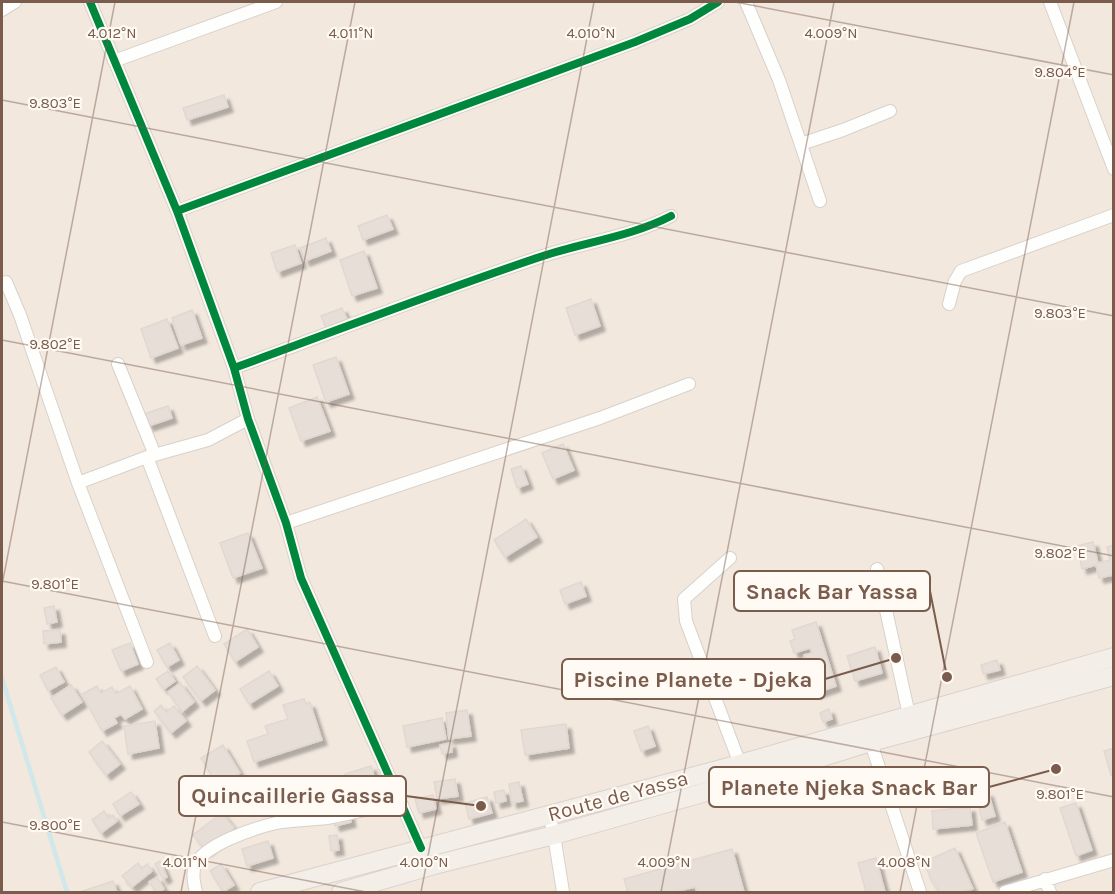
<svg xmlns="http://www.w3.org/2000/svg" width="1115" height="894" viewBox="0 0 1115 894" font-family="Karla,sans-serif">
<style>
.residential{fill:#f2e8de}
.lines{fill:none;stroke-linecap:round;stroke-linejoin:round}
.stream{stroke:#d0e8ea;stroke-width:4.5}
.building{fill:#e6ded7;stroke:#e2d8d2;stroke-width:1.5;filter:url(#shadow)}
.minor-casing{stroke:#d7d1cb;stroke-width:14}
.primary-casing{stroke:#dad1cc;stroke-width:20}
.minor{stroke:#fefefd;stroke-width:12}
.primary{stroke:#f3eee8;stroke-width:18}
.cycleway-casing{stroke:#fffaf3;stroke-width:11}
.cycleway{stroke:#00873e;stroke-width:8}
.ticks{fill:none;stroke:#7a5c4d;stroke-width:1.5;stroke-opacity:0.45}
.labels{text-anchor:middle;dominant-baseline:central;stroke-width:4.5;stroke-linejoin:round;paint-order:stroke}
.street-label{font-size:21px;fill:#7a5c4d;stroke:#fffaf3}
.ticks-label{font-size:15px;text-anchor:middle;fill:#7a5c4d;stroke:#fffaf3;stroke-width:4.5;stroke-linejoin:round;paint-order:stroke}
.leader{fill:none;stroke:#7a5c4d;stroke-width:2}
.callout-dot{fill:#7a5c4d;stroke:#fffaf3;stroke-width:2}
.callout{fill:#fffaf3;stroke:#7a5c4d;stroke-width:2}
.callout-label{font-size:22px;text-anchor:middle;font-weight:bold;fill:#7a5c4d}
</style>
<defs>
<filter id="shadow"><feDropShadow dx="5" dy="5" stdDeviation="1.5" flood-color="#0004"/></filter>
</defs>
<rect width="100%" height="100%" fill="#f9f5f0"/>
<path class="residential" d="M2 2H1113V892H2Z"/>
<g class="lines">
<path class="stream" d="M2 678 67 892"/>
</g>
<path class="building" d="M224 95 228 107 187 120 183 108Z
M387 215 393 229 363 240 358 226Z
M326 238 331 251 305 261 300 248Z
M295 245 301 263 277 272 271 253Z
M364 251 377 288 352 296 340 260Z
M591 299 600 326 575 335 566 308Z
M342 308 347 319 326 328 321 316Z
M192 310 202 338 181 345 172 318Z
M167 319 178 348 151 358 141 329Z
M336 357 349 394 326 402 313 365Z
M317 397 330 431 301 441 289 408Z
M168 406 172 418 148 426 144 414Z
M563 444 574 470 553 479 542 453Z
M521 466 528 484 517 488 511 469Z
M526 519 537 537 505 557 494 540Z
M248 533 262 568 233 578 220 543Z
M1093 542 1098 563 1110 560 1107 547 1114 545V577L1113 575 1099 578 1096 565 1082 569 1077 546Z
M581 582 586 596 565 604 560 590Z
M54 606 57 622 47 624 44 608Z
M816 622 836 686 816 693 814 686 805 689 803 685 793 688 787 670 807 664 804 655 812 653 810 648 794 653 790 641 795 639 792 630Z
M247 629 258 647 235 662 224 644Z
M60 630 61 642 44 644 43 631Z
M130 643 138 664 121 671 112 650Z
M170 643 179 660 167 667 157 650Z
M875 647 882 673 855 681 847 656Z
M997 660 1000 670 983 674 981 665Z
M197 666 215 690 201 701 183 677Z
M56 667 64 682 48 691 40 675Z
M168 671 175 681 164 689 156 679Z
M269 671 278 686 249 704 240 689Z
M180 683 194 702 182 712 168 692Z
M71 685 82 702 62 715 51 698Z
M97 686 101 693 112 687 116 694 130 686 142 709 125 719 121 714 114 718 117 723 102 731 82 694Z
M304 699 306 704 310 703 322 740 254 762 247 741 268 734 265 726 288 719 283 705Z
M161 705 166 712 174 706 186 721 171 733 154 711Z
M829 709 832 719 823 722 820 713Z
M467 710 471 736 449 739 446 713Z
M442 718 446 739 407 747 403 726Z
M155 721 159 748 128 754 124 726Z
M566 724 569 748 525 755 521 730Z
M648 726 655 746 641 751 634 731Z
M102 741 120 764 106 775 89 752Z
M451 743 452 752 442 754 440 745Z
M223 745 240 773 218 786 201 758Z
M1114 748V775H1111L1104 751Z
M371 766 378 790 352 798 345 774Z
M455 779 458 796 437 799 434 782Z
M519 782 523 801 512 803 509 784Z
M342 783 351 822 335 826 325 787Z
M504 790 506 801 496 803 494 792Z
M131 792 139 804 120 816 113 804Z
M988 792 995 816 982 820 976 795Z
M433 795 436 809 419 813 415 799Z
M487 797 492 813 469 819 465 803Z
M1076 803 1092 850 1076 856 1060 808Z
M970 807 972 825 933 829 932 811Z
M104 811 109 818 113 815 117 821 101 833 92 820Z
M222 813 234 828 206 851 193 835Z
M1005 822 1022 872 993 882 976 833Z
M337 835 339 850 331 851 329 836Z
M268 841 273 858 247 866 242 849Z
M955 848 973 889 961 892H940L932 882 924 862Z
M732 849 744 892H697L695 887 675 892H628L624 879Z
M876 858 885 892H866L858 863Z
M160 861 167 877 163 879 155 864Z
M138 863 142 869 147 864 152 871 132 887 122 876Z
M221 864 234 885 223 892 210 871Z
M157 877 164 889 159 892H156L149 882Z
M113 881 117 892H80Z"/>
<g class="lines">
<defs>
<path id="minor" d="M90 2 177 211 234 368 248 419 286 523 301 578 421 848
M746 2 779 80 820 201
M1050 2 1114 169
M2 10 15 2
M114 61 276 2
M801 144 843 130 890 111
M177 211 635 42 690 19 718 2
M6 282 20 315 78 483 147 662
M949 304 955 281 961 271 1114 215
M118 364 155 455
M234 368C336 331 438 291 540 257 584 242 630 237 671 216
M147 457 215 636
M78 483 147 457 208 440 248 419
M286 523 600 418 689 384
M730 558 684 599 686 621 740 764
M877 569 909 715
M869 737 920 892
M549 814 554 835 563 892
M1045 879 1050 892
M196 892C194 884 192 873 195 865 205 844 255 828 276 823 293 820 310 820 327 818 351 814 376 807 400 801
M1005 892 1114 860"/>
<path id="primary" d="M260 892 740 764 1114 657
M341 892 434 865 554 835 745 781 871 742 1114 676"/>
</defs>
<use href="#minor" class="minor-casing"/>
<use href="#primary" class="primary-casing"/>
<use href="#minor" class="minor"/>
<use href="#primary" class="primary"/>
<defs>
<path id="cycleway" d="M90 2 177 211 234 368 248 419 286 523 301 578 421 848
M177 211 635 42 690 19 718 2
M234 368C336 331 438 291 540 257 584 242 630 237 671 216"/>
</defs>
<use href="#cycleway" class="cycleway-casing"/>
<use href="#cycleway" class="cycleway"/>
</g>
<path class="ticks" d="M735 2 1114 75M2 100 1114 316M2 340 1114 556M2 581 1114 797M2 585 115 2M2 822 366 892M181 892 355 2M421 892 594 2M661 892 834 2M900 892 1074 2"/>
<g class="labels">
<g class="street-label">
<text transform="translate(618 796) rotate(-15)">Route de Yassa</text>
</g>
</g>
<g class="ticks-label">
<text x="112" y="38">4.012°N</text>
<text x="351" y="38">4.011°N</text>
<text x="591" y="38">4.010°N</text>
<text x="831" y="38">4.009°N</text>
<text x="1060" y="77">9.804°E</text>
<text x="55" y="108">9.803°E</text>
<text x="1060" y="318">9.803°E</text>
<text x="55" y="349">9.802°E</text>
<text x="1060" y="558">9.802°E</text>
<text x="55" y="589">9.801°E</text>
<text x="1060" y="799">9.801°E</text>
<text x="55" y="830">9.800°E</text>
<text x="185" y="867">4.011°N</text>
<text x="424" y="867">4.010°N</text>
<text x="664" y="867">4.009°N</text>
<text x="904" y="867">4.008°N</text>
</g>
<path class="leader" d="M947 677L930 591M896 658L825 679M1056 769L989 787M481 806L406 796"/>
<g class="callout-dot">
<circle cx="947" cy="677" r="6"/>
<circle cx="896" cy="658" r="6"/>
<circle cx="1056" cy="769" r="6"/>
<circle cx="481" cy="806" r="6"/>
</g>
<g class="callout">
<rect x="734" y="571" width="196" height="40" rx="6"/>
<rect x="562" y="659" width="263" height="40" rx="6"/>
<rect x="709" y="767" width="280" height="40" rx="6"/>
<rect x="179" y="776" width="227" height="40" rx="6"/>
</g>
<g class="callout-label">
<text x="832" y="599">Snack Bar Yassa</text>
<text x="693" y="687">Piscine Planete - Djeka</text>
<text x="849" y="795">Planete Njeka Snack Bar</text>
<text x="293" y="803">Quincaillerie Gassa</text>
</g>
<rect width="1115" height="894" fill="none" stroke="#7a5c4d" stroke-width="6"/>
</svg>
